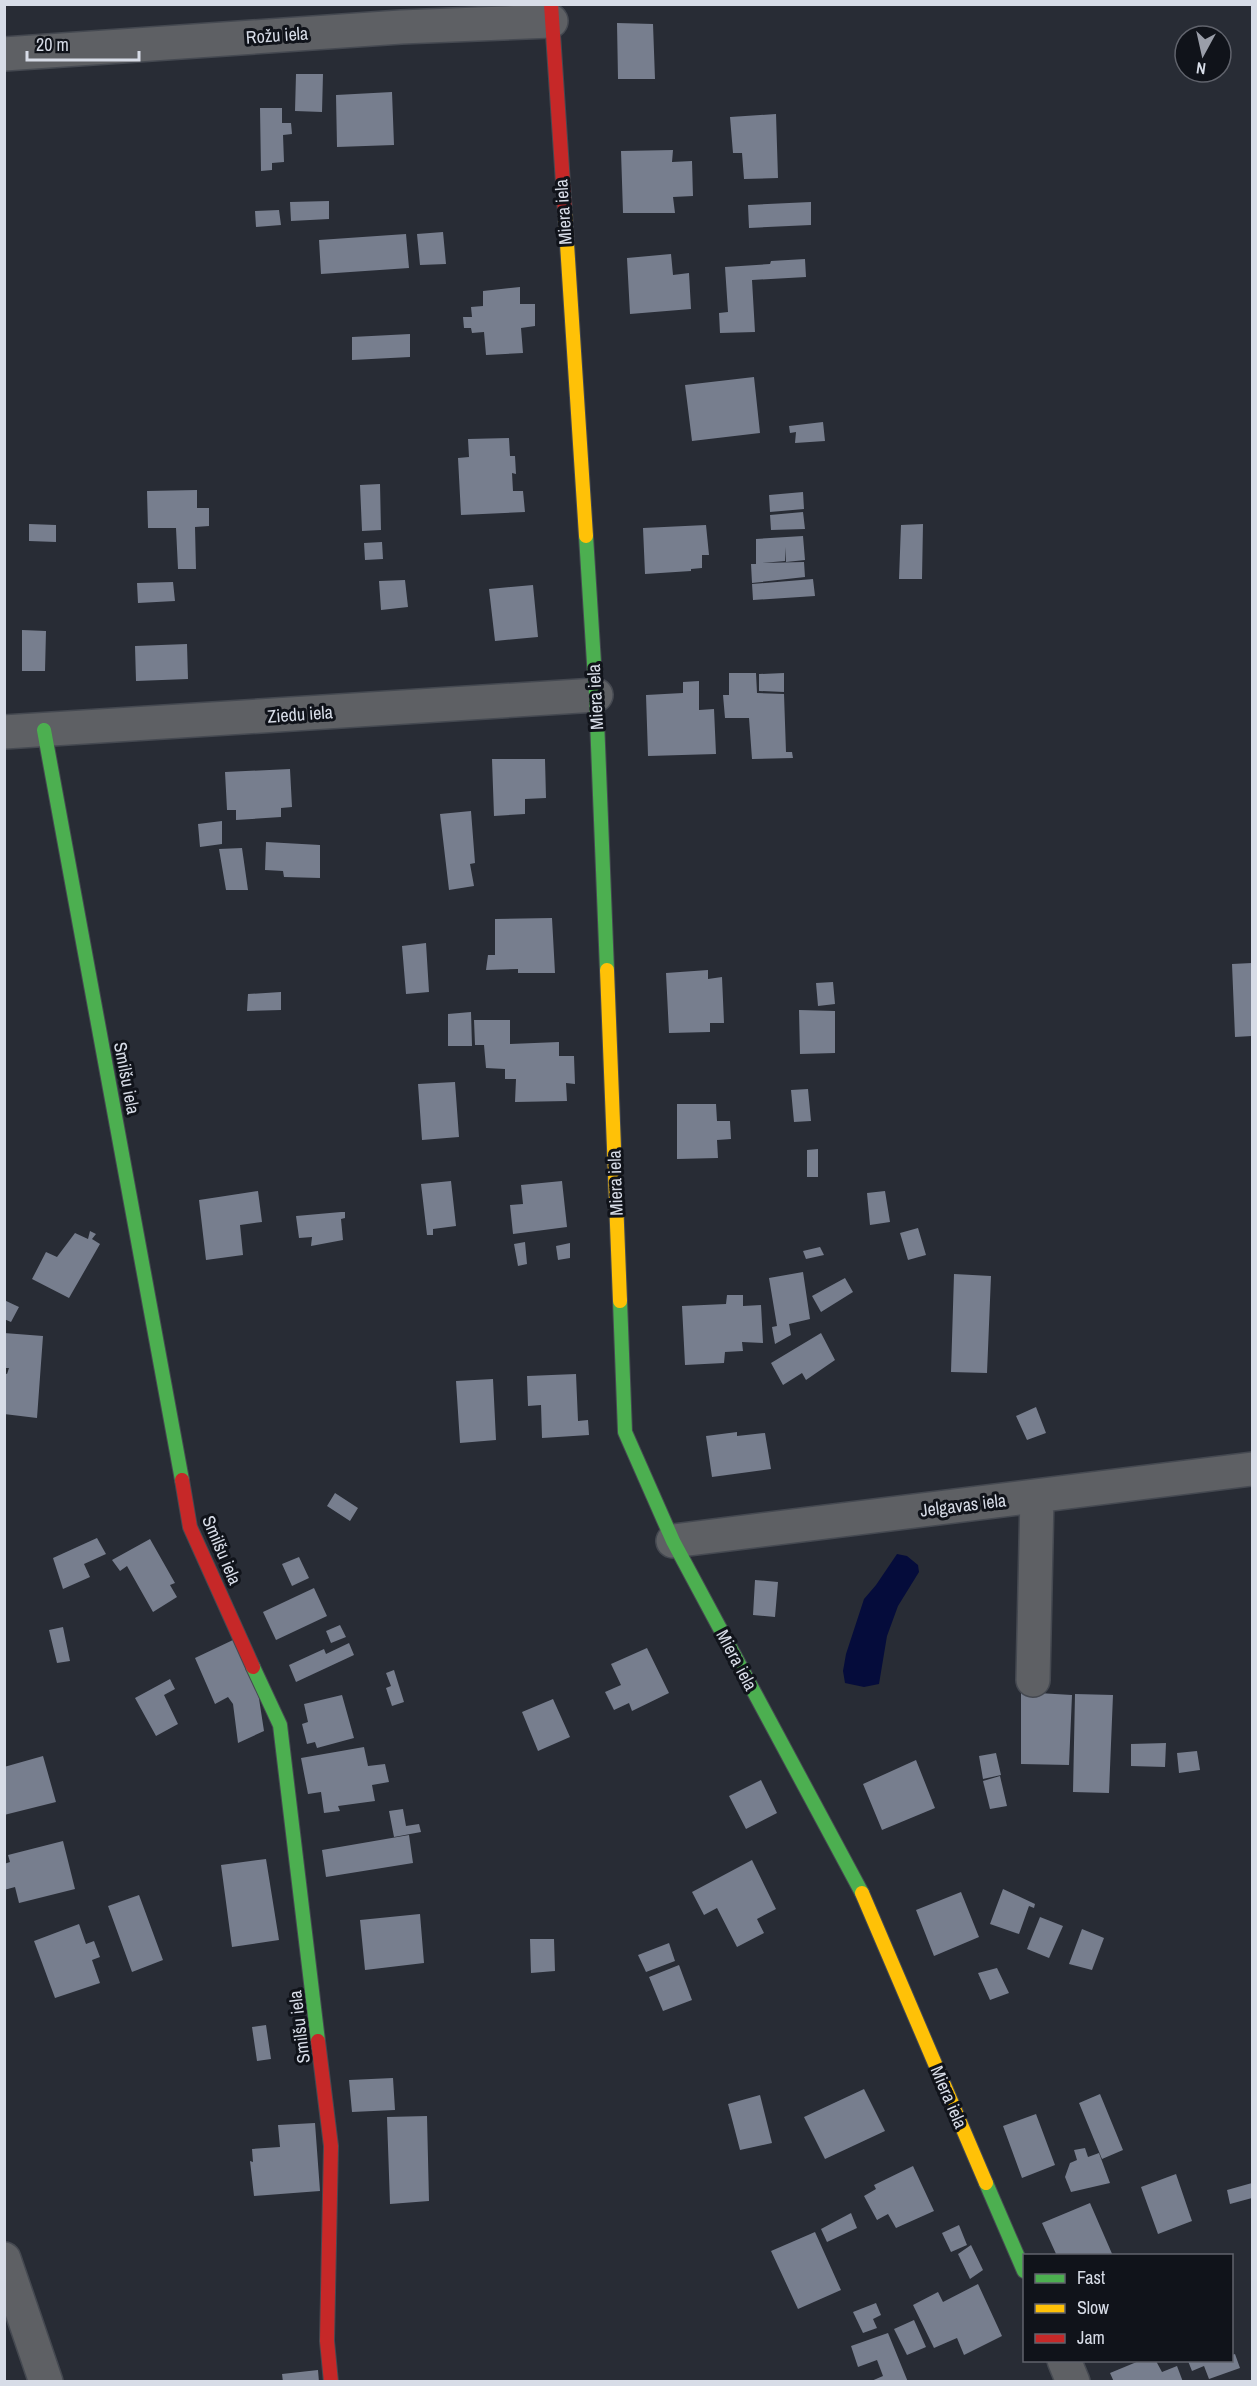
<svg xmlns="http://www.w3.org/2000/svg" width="1257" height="2386" viewBox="0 0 1257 2386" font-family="'Archivo Narrow',sans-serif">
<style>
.water{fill:#050c3b}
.building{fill:#777e8e}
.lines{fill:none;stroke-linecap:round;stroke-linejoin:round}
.street-casing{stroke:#454951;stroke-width:36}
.fast-casing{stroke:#454951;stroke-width:16}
.slow-casing{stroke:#454951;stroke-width:16}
.jam-casing{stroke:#454951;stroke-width:16}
.street{stroke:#5e6064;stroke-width:33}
.fast{stroke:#4caf50;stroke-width:14}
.slow{stroke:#ffc107;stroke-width:14}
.jam{stroke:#c62828;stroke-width:14}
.labels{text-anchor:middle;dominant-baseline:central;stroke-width:6;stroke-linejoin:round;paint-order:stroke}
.street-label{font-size:18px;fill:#d7dce7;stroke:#10131a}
</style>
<rect width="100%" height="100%" fill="#282c35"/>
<path class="water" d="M897 1554 907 1556 918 1565 919 1572 898 1606 887 1636 879 1684 864 1687 845 1683 843 1671 846 1654 864 1599 876 1585Z"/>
<path class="building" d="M617 23 653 24 655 79H618Z
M296 74H323L322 112 295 111Z
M392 92 394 145 337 147 336 95Z
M260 108H282V123H291L292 134 283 135 284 162 272 163V170L261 171Z
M776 114 778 178 744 179 742 153H733L730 117Z
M673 150 672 162 692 161 693 196 673 197 675 213H623L621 151Z
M329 201V219L291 221 290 202Z
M811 202V225L749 228 748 205Z
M279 210 281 225 256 227 255 211Z
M443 232 446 264 420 265 417 234Z
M406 234 409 268 321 274 319 240Z
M671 254 673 275 689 273 691 309 630 314 627 258Z
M805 259 806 277 752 280 755 332 720 333 719 313 728 312 725 267 770 264 771 261Z
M520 287V304H535V326L521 328 523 353 486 355 484 332 472 333 471 328H464L463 317H472L471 307 483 306V291Z
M410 334V357L352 360V337Z
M754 377 760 433 692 441 685 385Z
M823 422 825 441 795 443 796 432 790 433 789 426Z
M509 438 510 456H515L516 474 512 473 513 491H523L525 512 461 515 458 458 469 457 468 439Z
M380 484 381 530 362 531 360 485Z
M197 490V508H209V526L195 527 196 569H178L176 528H148L147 491Z
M803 492 804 509 770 512 769 495Z
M803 512 805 529 771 530 770 515Z
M29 524 56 525V542L29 541Z
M923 524 922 579H899L901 525Z
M706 525 709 555H702V568L691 569V571L645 574 643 528Z
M803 536 805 560 786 562 785 547V561L761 563 804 562 805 577 752 583 751 564H756V539Z
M382 542 383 559 365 560 364 543Z
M813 579 815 596 753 600 752 584Z
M405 580 408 607 381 610 379 581Z
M173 582 175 601 138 603 137 583Z
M533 585 538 637 495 641 489 589Z
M22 630 46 631 45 671H22Z
M187 644 188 679 136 681 135 646Z
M729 673H756L757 693 784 694 786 752H792L793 758 752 759 749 718H725L723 695H729Z
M784 673V692L759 691V674Z
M699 681V710L714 709 716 754 648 756 646 695 683 693V682Z
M492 759H545L546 798 525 799V814L494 816Z
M290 769 292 807 281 808V817L236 820V810H227L225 772Z
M471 811 475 863 470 864 474 886 449 890 440 814Z
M222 821V844L200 847 198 824Z
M266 842 320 845V878L284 877 283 871 265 870Z
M242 848 248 890H226L219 849Z
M552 918 555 973H518V969L486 970 488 955H495V919Z
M426 943 429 992 406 994 402 946Z
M1252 963V1036L1235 1037 1232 964Z
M708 970V979L722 977 724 1023H710V1032L669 1033 666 973Z
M833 982 835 1004 818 1006 816 983Z
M281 992V1010L247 1011 248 994Z
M799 1010 835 1011V1053L800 1054Z
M471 1012 472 1046H448V1014Z
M474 1020H510V1044L559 1042V1056H574L575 1084 566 1083 567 1101 515 1102 516 1079H505V1069L486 1068 484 1045H475Z
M455 1082 459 1137 422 1140 418 1084Z
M808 1089 811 1121 794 1122 791 1090Z
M677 1104H716L717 1121H730L731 1139 717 1140 718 1158 677 1159Z
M818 1149V1177H807V1150Z
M451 1181 456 1226 433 1229V1235H427L421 1184Z
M562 1181 567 1227 513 1234 510 1205 523 1204 521 1185Z
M258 1191 262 1222 240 1225 243 1255 206 1260 199 1200Z
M885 1191 890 1222 870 1225 867 1193Z
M341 1212H345V1218L341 1219 343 1240 311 1246 312 1237 299 1238 296 1216Z
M918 1228 926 1255 908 1260 900 1233Z
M90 1231 96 1234 92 1239 100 1244 69 1298 32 1279 46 1252 57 1257 75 1233 88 1239Z
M525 1242 527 1264 518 1266 514 1244Z
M570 1243V1258L558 1260 556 1246Z
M820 1247 824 1255 806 1259 803 1251Z
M803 1272 810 1319 789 1324 791 1335 775 1344 772 1327 777 1326 769 1278Z
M954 1274 991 1276 987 1373 951 1372Z
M845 1278 853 1292 821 1312 812 1296Z
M727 1295H743V1306L761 1305 763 1343 742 1342 743 1351 725 1352 724 1363 685 1365 682 1306 726 1304Z
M4 1300 19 1307 11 1322 4 1319Z
M4 1333 43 1336 37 1418 4 1414V1373L7 1374 9 1368H4Z
M821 1333 835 1360 806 1380 802 1373 783 1385 771 1363Z
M576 1374 578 1421 588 1420 589 1435 542 1438 541 1405 528 1406 527 1376Z
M493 1379 496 1440 460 1443 456 1381Z
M1036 1407 1046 1433 1027 1440 1016 1416Z
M737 1432V1436L765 1433 771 1469 712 1477 706 1436Z
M335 1493 358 1508 350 1521 327 1506Z
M97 1538 106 1554 84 1564 90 1577 63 1589 53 1558Z
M150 1539 175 1583 170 1585 177 1597 153 1612 127 1566 120 1571 112 1560Z
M299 1557 309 1578 292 1586 282 1564Z
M755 1580 778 1582 775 1617 753 1615Z
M314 1588 327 1616 276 1640 263 1612Z
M340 1625 346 1637 331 1643 326 1631Z
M63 1627 70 1661 57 1663 49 1630Z
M233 1640 258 1692 264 1731 238 1743 233 1704 228 1697 215 1704 195 1658Z
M349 1643 354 1655 296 1682 289 1665 324 1649 326 1654Z
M647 1648 669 1693 632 1711 629 1703 614 1710 605 1692 621 1685 611 1664Z
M394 1670 404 1702 392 1706 386 1688 391 1686 386 1673Z
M170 1679 175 1689 164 1695 178 1724 156 1736 135 1698Z
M1021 1692 1072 1695 1069 1765 1021 1764Z
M1075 1694 1113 1695 1109 1793 1073 1792Z
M342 1695 354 1738 317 1748 315 1742 307 1744 302 1724 308 1722 304 1704Z
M553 1699 570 1737 538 1751 522 1712Z
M1166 1743 1165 1767 1131 1766V1744Z
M364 1747 368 1766 385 1764 389 1782 372 1785 375 1801 338 1806 340 1811 324 1813 321 1792 308 1794 301 1758Z
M1197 1751 1200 1770 1179 1773 1177 1753Z
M996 1753 1001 1775 983 1779 979 1756Z
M43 1756 56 1802 4 1815V1767Z
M916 1760 935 1808 882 1830 863 1784Z
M1000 1776 1007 1806 990 1809 983 1781Z
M761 1780 777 1813 746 1829 729 1796Z
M403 1809 406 1826 419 1824 421 1832 394 1837 389 1811Z
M409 1835 413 1863 326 1877 322 1850Z
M63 1841 75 1889 19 1903 15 1887 4 1890V1864L10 1862 8 1855Z
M266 1859 279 1940 232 1947 221 1865Z
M752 1860 776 1909 757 1919 764 1933 737 1947 717 1908 704 1915 692 1892Z
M1003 1889 1035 1904 1034 1908 1029 1906 1019 1934 990 1924Z
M961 1892 979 1937 934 1956 916 1910Z
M139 1895 163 1960 132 1972 108 1906Z
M420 1914 424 1963 365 1970 360 1920Z
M1040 1917 1063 1926 1049 1958 1027 1949Z
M79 1924 86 1944 94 1941 100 1957 92 1960 100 1983 55 1998 34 1941Z
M1082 1929 1104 1938 1092 1970 1069 1964Z
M530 1939H554L555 1971 531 1973Z
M669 1943 675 1961 646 1972 638 1955Z
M679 1965 692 2000 663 2011 649 1977Z
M997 1968 1009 1993 990 2000 978 1973Z
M266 2025 271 2059 257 2061 252 2027Z
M393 2078 395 2110 352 2112 349 2080Z
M864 2089 885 2131 825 2159 804 2117Z
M1100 2094 1123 2150 1102 2159 1079 2103Z
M760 2095 772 2143 740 2150 728 2104Z
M1036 2114 1055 2165 1022 2178 1003 2126Z
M427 2116 429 2201 390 2204 387 2117Z
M315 2123 320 2191 254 2196 250 2161 253 2162 252 2149 280 2147 278 2125Z
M1085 2148 1088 2157 1099 2153 1110 2183 1071 2192 1065 2177 1070 2163 1077 2160 1074 2150Z
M913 2166 934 2211 896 2228 888 2214 877 2220 864 2196 876 2189 874 2185Z
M1176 2174 1192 2221 1158 2234 1141 2187Z
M1252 2183V2198L1230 2204 1227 2190Z
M1090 2203 1113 2256H1057L1042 2223Z
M851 2213 857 2228 827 2242 821 2229Z
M959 2225 967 2245 951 2252 942 2233Z
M815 2232 841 2290 798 2309 771 2251Z
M971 2245 983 2270 970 2279 958 2254Z
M978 2284 1002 2336 964 2355 957 2338 934 2348 913 2305 938 2292 943 2302Z
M876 2303 881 2315 873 2319 877 2328 863 2333 853 2312Z
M914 2320 926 2347 907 2355 894 2329Z
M888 2333 908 2382H869L883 2376 877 2360 858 2367 851 2346Z
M1235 2354 1240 2368 1209 2379 1204 2366 1192 2371 1188 2361H1232V2355Z
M1139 2361H1156L1162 2372 1177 2366 1183 2382H1114L1110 2373Z
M318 2370 319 2382H283L282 2374Z"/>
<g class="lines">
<defs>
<path id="street" d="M4 54 401 27 551 21
M4 732 596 695
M673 1541 1252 1469
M1033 1680 1037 1496
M4 2259 46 2382
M1064 2360 1073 2382"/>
<path id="fast" d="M586 536 596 695 607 970
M44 730 182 1480
M620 1301 625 1432 673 1541 862 1893
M253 1667 280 1725 318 2041
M986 2183 1024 2271"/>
<path id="slow" d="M565 213 586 536
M607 970 620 1301
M862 1893 986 2183"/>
<path id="jam" d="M551 4 565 213
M182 1480 190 1527 253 1667
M318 2041 331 2146 327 2341 331 2382"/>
</defs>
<use href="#street" class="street-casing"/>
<use href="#fast" class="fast-casing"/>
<use href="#slow" class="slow-casing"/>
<use href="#jam" class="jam-casing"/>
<use href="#street" class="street"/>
<use href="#fast" class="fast"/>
<use href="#slow" class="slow"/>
<use href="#jam" class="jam"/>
</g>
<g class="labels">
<g class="street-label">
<text transform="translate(277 35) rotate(-4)">Rožu iela</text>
<text transform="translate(563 212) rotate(-94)">Miera iela</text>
<text transform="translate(595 697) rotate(-93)">Miera iela</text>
<text transform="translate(300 714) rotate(-4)">Ziedu iela</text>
<text transform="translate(127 1078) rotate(79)">Smilšu iela</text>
<text transform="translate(615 1183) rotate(-92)">Miera iela</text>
<text transform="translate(963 1505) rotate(-7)">Jelgavas iela</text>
<text transform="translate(222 1550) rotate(67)">Smilšu iela</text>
<text transform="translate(737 1660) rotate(62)">Miera iela</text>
<text transform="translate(299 2027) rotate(-97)">Smilšu iela</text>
<text transform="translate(949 2097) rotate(67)">Miera iela</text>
</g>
</g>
<rect width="1257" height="2386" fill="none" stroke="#d7dce7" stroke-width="12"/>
<rect x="1023" y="2254" width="210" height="108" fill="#10131a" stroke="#60636c" stroke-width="1.5"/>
<rect x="1035" y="2274" width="30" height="9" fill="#4caf50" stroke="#60636c" stroke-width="1.5"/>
<text x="1077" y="2284" font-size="18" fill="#d7dce7">Fast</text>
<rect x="1035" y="2304" width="30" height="9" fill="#ffc107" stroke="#60636c" stroke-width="1.5"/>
<text x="1077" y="2314" font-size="18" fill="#d7dce7">Slow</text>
<rect x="1035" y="2334" width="30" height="9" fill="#c62828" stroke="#60636c" stroke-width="1.5"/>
<text x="1077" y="2344" font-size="18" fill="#d7dce7">Jam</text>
<g transform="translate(1203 54) rotate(188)"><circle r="28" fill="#10131a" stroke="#60636c" stroke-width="1.5"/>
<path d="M0-4.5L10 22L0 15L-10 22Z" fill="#9a9ea9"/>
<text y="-9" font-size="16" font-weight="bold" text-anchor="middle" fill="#d7dce7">N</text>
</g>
<path d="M27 51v9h112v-9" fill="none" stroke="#d7dce7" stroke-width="3"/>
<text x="36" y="51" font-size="18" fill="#d7dce7" stroke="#10131a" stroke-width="4.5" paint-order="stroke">20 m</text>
</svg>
